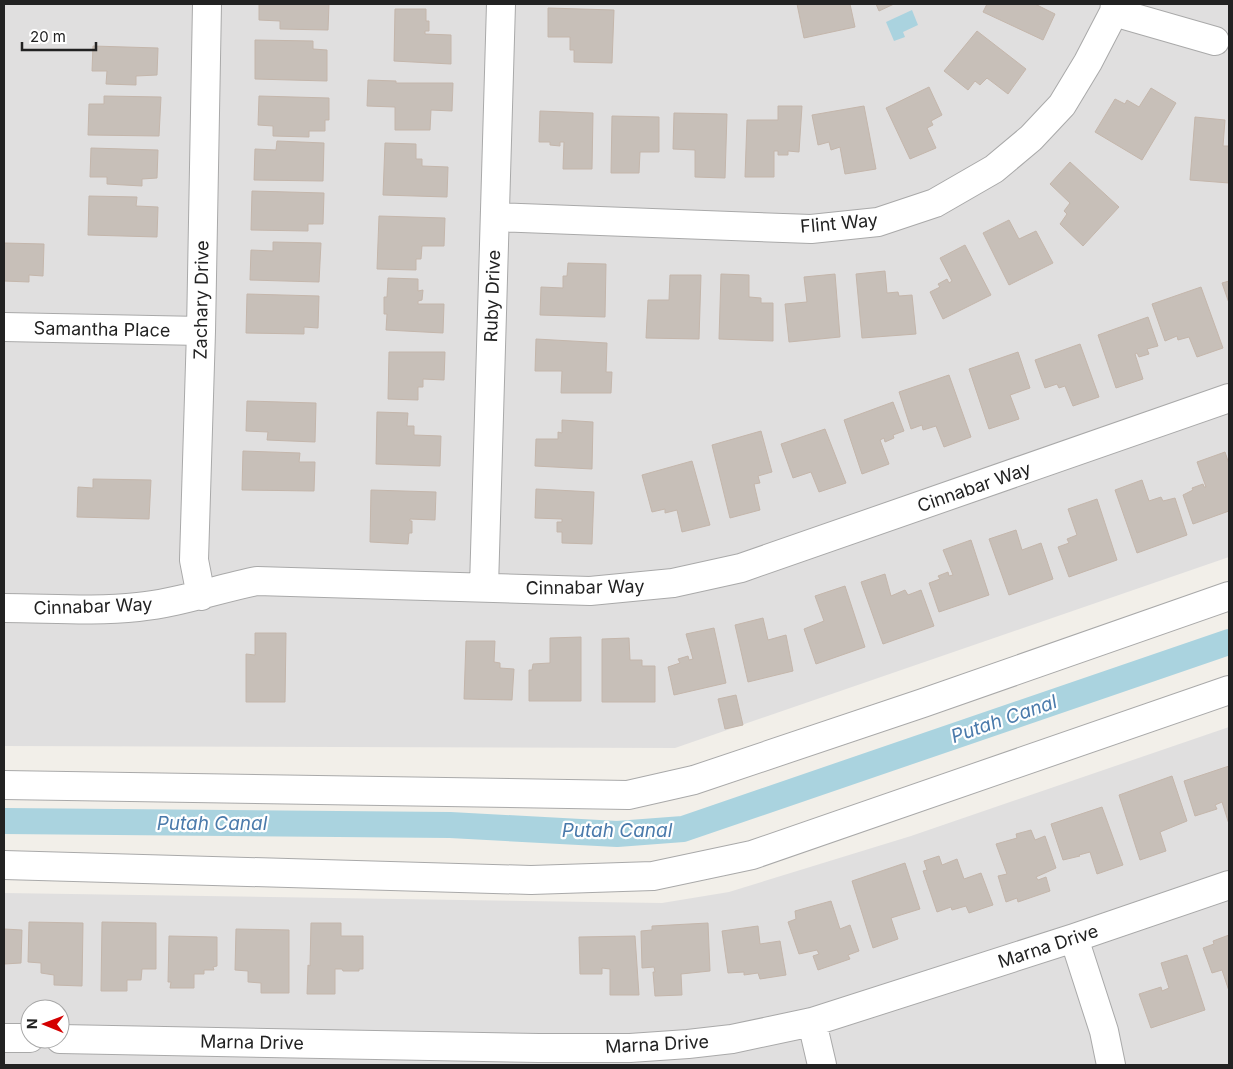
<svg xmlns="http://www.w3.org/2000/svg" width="1233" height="1069" viewBox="0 0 1233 1069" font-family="Inter,sans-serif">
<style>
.residential{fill:#e0dfdf;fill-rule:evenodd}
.water{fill:#aad3df}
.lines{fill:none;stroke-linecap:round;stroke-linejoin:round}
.canal{stroke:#aad3df;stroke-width:26}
.building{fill:#c7bfb8;stroke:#c4b6ab}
.minor-casing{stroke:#a9a9a9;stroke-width:30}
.minor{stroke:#fff;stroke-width:28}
.labels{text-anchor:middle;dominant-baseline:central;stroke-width:4.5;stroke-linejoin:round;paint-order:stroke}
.street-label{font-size:18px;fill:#222;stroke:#fff}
.water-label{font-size:19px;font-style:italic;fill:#4a7aab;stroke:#fff}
</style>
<rect width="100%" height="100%" fill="#f2efe9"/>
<path class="residential" d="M4 4H1229V557L675 748 4 746Z
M1229 727V1065H4V893L662 903 729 892 911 836ZM30 1009H60V1039H30Z"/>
<path class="water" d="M912 10 918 25 903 32 905 37 894 41 886 22Z"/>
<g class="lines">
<path class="canal" d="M4 821 450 825 617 834 683 829 1229 642"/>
</g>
<path class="building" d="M259 4H329L328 30 280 29V21L259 20Z
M797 4H850L855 27 804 38Z
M876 4H894L879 11Z
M987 4H1035L1055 14 1043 40 983 12Z
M548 8 614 10 612 63 574 62V50H570V37H548Z
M395 9H426V21H429V31H425V34L451 35V64L394 61Z
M977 31 1026 69 1008 94 987 78 980 85 975 81 968 90 944 71Z
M255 40 313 41V49L327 50V81L255 79Z
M93 46 158 48 157 75 136 76V85L106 84 107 71H92Z
M368 80 396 81V83H453L452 111 431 110 430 130H395V107L367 106Z
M929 87 942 115 931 121 933 125 927 128 936 148 910 159 886 108Z
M1151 88 1176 103 1142 160 1095 132 1115 99 1125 104 1127 100 1139 107Z
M104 96 161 97 159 136 88 135 89 104H104Z
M259 96 329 98V120H325V131H309V137L273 136V126L258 125Z
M778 106H802L799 152 788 151V155H778V151H774V177H745L747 120H778Z
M864 106 876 169 845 174 840 147 831 150 829 142 818 145 812 115Z
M540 111 593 113 592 169H563L564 142H560V146L550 145V142H539Z
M674 113 727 114 725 178 695 177V150L673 149Z
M612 116 659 117V152H640L639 173H611Z
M1195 117 1225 120 1223 146H1229V183L1190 180Z
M277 141 324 143 323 181 254 180 255 149 276 150Z
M385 143 416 144V159H422V166L448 167 447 197 383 195Z
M91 148 158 150 157 178 142 179V186L107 184V177H90Z
M1070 162 1119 207 1083 246 1060 224 1067 214 1064 211 1070 203 1050 184Z
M252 191 324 193 323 224H308V231L251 230Z
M89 196 137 197 136 206 158 207 157 237 88 235Z
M379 216 445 218 444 246H422L421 259H416V270L377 269Z
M1009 220 1019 239 1036 231 1053 263 1009 285 983 233Z
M273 242 321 243 319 282 250 280 251 250 273 251Z
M4 243 44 244 43 276 29 275V282L4 281Z
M965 245 991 295 943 319 930 292 940 287 938 284 947 279 949 283 952 281 940 258Z
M568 263 606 264 605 317 540 315 541 287 563 288V276H567Z
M885 271 887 293 898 292 899 296 912 295 916 334 862 338 856 274Z
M721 274 749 275V297L761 298V303H773V341L719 339Z
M835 274 840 337 789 342 785 304 807 302 804 277Z
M670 275H701L699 339 646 338 648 300H669Z
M388 278 418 279V291L423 290 422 300 418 301V304H444L443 333 386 330 387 314H384V297H387Z
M1229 281V303L1222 283Z
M1201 287 1223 348 1197 357 1189 337 1178 340 1177 336 1165 341 1152 304Z
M247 294 319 296 318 328 304 327V334L246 333Z
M1148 317 1158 346 1147 349 1149 354 1139 357 1137 353 1135 354 1143 379 1116 388 1098 335Z
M536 339 607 343 606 372H612L611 393H561L562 371H535Z
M1080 344 1099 397 1073 406 1065 386 1059 388 1057 384 1045 388 1035 360Z
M389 352H445L444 380 423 379V387H418V400L388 399Z
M1018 352 1030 388 1010 395 1019 419 989 429 969 369Z
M949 375 971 437 944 447 936 426 923 430 922 425 911 429 899 392Z
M247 401 316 403 315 442 267 440 268 432 246 431Z
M893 402 904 431 893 435 894 438 885 442 884 438 880 440 889 464 862 474 844 420Z
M377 412 408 413 407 426H414V435L441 436 440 466 376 464Z
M562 420 593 422 592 469 535 466 536 439H558V432L562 433Z
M825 429 846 483 819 492 811 472 793 478 781 444Z
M761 431 772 472 758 476 760 483 754 484 760 510 730 518 712 445Z
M243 451 300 453 299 462H315L314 491 242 490Z
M1225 452 1229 464V511L1193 524 1183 495 1193 490 1192 488 1203 484 1204 487H1206L1197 462Z
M692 461 710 525 682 532 677 510 665 513V509L652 512 642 475Z
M93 479 151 480 149 519 77 517 78 487 93 488Z
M1142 480 1149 501 1161 497 1163 501 1175 498 1187 535 1137 553 1115 490Z
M536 489 594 492 592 544 562 543V532H557V522H562V519L535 518Z
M371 490 436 492 435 520 410 519V521H412V533H409L408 544 370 542Z
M1097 499 1117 560 1069 577 1058 547 1069 543 1067 539 1077 535 1068 509Z
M1016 530 1022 550 1041 543 1053 579 1009 595 989 539Z
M971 540 989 595 939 612 929 583 940 579 938 576 948 572 949 576 953 575 943 550Z
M885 574 891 596 905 590 908 595 921 590 934 626 883 644 861 582Z
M845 586 865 647 816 664 804 629 824 621 815 596Z
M763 618 768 640 786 635 793 671 748 682 735 625Z
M714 628 726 683 674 695 668 667 680 663 678 659 688 656 689 660 693 659 686 634Z
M255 633H286L285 702H246V654L255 655Z
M581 637V701H529V670H532L533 664 550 663V638Z
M629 638 630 660H642V666H655V702H602V639Z
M466 641H495L494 662 500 663V668L514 669 512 700 464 699Z
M736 695 743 725 725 729 718 699Z
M1229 766V824L1222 802 1215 805 1217 809 1195 816 1184 781Z
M1172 776 1187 821 1160 832 1166 851 1140 860 1119 795Z
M1102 807 1123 865 1097 874 1090 852 1079 855 1080 856 1063 860 1051 824Z
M1031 830 1035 840 1045 836 1056 868 1036 877 1038 880 1046 877 1050 891 1018 902 1017 898 1006 902 998 876 1007 874 996 844 1017 838 1016 834Z
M939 856 942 865 957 859 964 879 981 873 993 905 969 913 966 906 952 910 951 907 937 912 923 871 927 870 924 861Z
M905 863 920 909 891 918 898 939 873 948 852 881Z
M831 901 840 929 850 925 859 951 848 955 850 959 818 970 813 956 819 954 817 950 799 954 788 922 796 919 795 911Z
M29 922 83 923 82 986 54 985V975L41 973V963L28 962Z
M102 922 156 923V969H142L141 980H127V991H101Z
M311 923H341V936H363V969H359V971H343L342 969H335V994H307L308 965 310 966Z
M708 923 710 971 681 974 682 995 655 996 653 972H655L654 967 642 968 641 931 652 930V926Z
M758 926 760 944 780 941 786 975 760 979 758 973 744 975V972L728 973 722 931Z
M4 929 22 930 21 963 4 964Z
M236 929 289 930V993H261V983L248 982V971L235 970Z
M1229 935V991L1222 970 1212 973 1203 948 1214 944 1213 941Z
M169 936 217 937V966L213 967 214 970H204V974H194V988H170L171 982H168Z
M635 936 639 995H610V969L602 968V974H580L579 937Z
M1187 955 1205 1010 1151 1028 1139 994 1161 987 1162 991 1169 988 1161 963Z"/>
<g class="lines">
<defs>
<path id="minor" d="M1114 12 1215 41
M495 217 811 229 878 222 935 203 994 169 1031 138 1062 105 1088 62 1114 12 1115 4
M4 327 201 331
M484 587 501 4
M201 596 194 560 201 331 207 4
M4 608C48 608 93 612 138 607 179 603 217 589 257 581L590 591 673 583 741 568 1229 398
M4 785 628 795 694 780 923 703 1229 596
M4 865 531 880 653 876 752 855 1229 690
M1074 938 1104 1031 1111 1065
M812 1022 822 1065
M4 1038H30
M60 1039 539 1048H630L688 1044 732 1039 812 1022 1074 938 1229 885"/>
</defs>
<use href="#minor" class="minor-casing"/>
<use href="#minor" class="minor"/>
</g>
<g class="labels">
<g class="street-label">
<text transform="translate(839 223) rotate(-5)">Flint Way</text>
<text transform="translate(492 296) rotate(-88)">Ruby Drive</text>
<text transform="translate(201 300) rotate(-89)">Zachary Drive</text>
<text transform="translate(102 329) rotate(1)">Samantha Place</text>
<text transform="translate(974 487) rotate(-19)">Cinnabar Way</text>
<text transform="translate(585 587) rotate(-1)">Cinnabar Way</text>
<text transform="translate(93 606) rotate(-2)">Cinnabar Way</text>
<text transform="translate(1048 946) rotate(-18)">Marna Drive</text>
<text transform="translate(252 1042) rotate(1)">Marna Drive</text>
<text transform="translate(657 1044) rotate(-3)">Marna Drive</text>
</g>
<g class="water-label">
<text transform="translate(1004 719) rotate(-19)">Putah Canal</text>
<text x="212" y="823">Putah Canal</text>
<text x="617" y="830">Putah Canal</text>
</g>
</g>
<rect width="1233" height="1069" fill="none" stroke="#222222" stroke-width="10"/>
<g transform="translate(45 1024) rotate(271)"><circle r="24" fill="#ffffff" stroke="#a7a7a7"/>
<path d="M0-4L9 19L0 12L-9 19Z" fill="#d40000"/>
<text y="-8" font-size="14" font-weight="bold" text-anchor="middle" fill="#222222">N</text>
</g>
<path d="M22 42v8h74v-8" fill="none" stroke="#222222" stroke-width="2.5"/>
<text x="30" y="42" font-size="15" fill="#222222" stroke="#ffffff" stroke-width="4" paint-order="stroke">20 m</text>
</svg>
